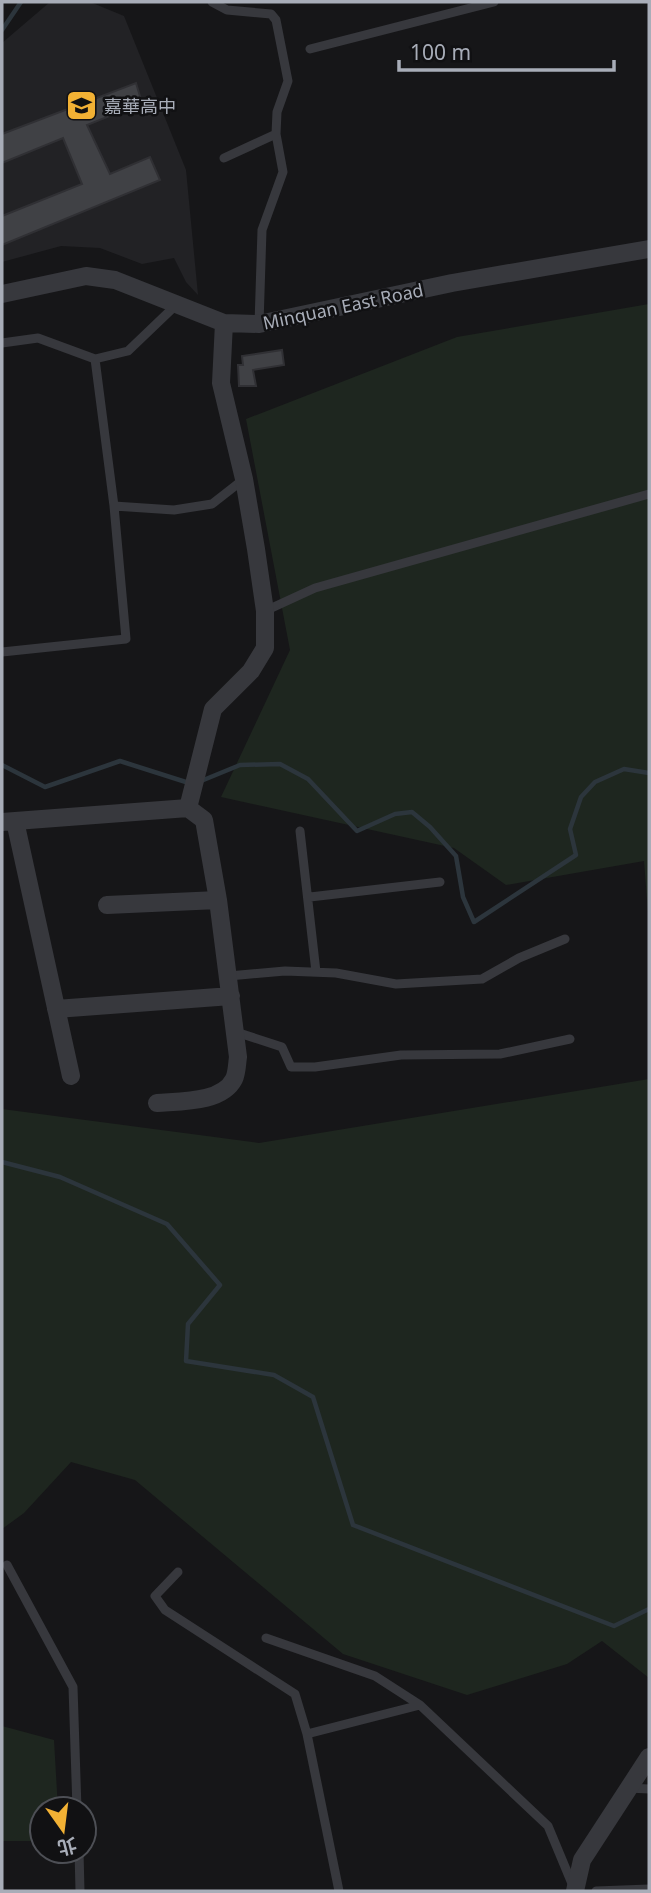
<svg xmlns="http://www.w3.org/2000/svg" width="651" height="1893" viewBox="0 0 651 1893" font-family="'Noto Sans','Noto Sans TC',sans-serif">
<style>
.built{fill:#222225}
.green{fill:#1e261f}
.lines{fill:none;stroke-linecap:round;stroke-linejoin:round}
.stream{stroke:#2c353c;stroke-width:4.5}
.building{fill:#404145;stroke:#303034;stroke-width:2}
.lane{stroke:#37383d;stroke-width:9}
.street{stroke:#37383d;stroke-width:18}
.labels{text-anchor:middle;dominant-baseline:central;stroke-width:5;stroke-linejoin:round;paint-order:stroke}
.poi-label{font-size:18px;fill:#a8adb8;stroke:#111113;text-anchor:start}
.street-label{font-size:18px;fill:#a8adb8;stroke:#111113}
</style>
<rect width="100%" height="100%" fill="#161618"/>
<path class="built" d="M50 2H90L124 16 186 170 198 295 186 282 174 258 142 264 100 248 61 246 2 262V43Z"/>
<path class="green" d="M649 304V925L644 861 506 885 454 848 221 797 290 650 246 419 457 337Z
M649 1079V1678L602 1641 567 1664 467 1695 343 1654 135 1480 71 1462 24 1513 2 1529V1109L259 1143Z
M2 1726 54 1740 58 1809H42V1841H2Z"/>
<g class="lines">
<path class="stream" d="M2 30 21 2
M2 765 45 787 120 761 189 783
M201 781 240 765 280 764 308 779 357 831 395 814 412 812 430 827 456 856 463 897 474 922 576 855 570 829 581 797 595 782 624 769 649 773
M2 1162 60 1177 167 1224 220 1285 188 1324 186 1361 274 1375 313 1397 353 1525 614 1626 649 1609"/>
</g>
<path class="building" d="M136 83 142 103 87 125 110 174 150 157 160 180 2 245V216L82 184 63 138 2 163V134Z
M282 350 284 365 253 370 256 386H239L238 365H243L242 356Z"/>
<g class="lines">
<path class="lane" d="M212 2 227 10 271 14 276 20 288 81 277 112 276 134 283 172 262 230 259 324
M310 49 494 2
M224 158 276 134
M2 343 38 338 95 359 128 351 175 306
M114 506 174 510 212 504 244 479
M265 611 315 588 649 494
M2 652 126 639 114 506 95 359
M300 831 316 972
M310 897 440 882
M229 976 285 971 336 973 396 984 482 979 519 958 565 939
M236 1032 282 1047 291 1067H315L401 1055 500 1054 570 1039
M7 1565 73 1687 77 1809
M178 1572 155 1596 165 1610 295 1694 307 1734 339 1891
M266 1638 375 1676 420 1705 548 1826 573 1886
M307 1734 420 1705
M629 1788 649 1789
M79 1851 80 1891
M596 1891 649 1889"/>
<path class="street" d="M2 294 86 276 115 280 224 323 259 324 452 283 649 249
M15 821 71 1076
M2 822 188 808 213 709 251 671 265 648V611L256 549 244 479 221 383 224 323
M107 905 218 900
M56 1009 231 996
M157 1103C180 1101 222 1103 234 1079 237 1073 237 1063 238 1057L218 900 204 820 188 808
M575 1891 582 1860 649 1757"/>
</g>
<defs>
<symbol id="school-square" viewBox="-11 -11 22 22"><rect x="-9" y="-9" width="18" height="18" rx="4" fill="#f2b134" stroke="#111113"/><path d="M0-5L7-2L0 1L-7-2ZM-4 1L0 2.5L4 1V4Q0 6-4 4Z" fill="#111"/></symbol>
</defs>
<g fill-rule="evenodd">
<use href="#school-square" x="64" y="88" width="35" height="35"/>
</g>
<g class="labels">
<g class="poi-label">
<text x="104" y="106">嘉華高中</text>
</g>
<g class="street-label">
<text transform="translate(343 306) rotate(-12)">Minquan East Road</text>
</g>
</g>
<rect width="651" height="1893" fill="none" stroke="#a8adb8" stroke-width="7"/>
<g transform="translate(63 1830) rotate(166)"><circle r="33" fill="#111113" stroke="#4d4f55" stroke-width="2"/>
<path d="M0-5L12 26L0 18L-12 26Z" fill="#f2b134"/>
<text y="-10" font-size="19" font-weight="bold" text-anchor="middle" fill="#a8adb8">北</text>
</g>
<path d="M399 60v10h215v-10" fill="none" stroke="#a8adb8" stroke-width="3.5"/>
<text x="410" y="60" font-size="21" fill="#a8adb8" stroke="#111113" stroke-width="5" paint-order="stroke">100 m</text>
</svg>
